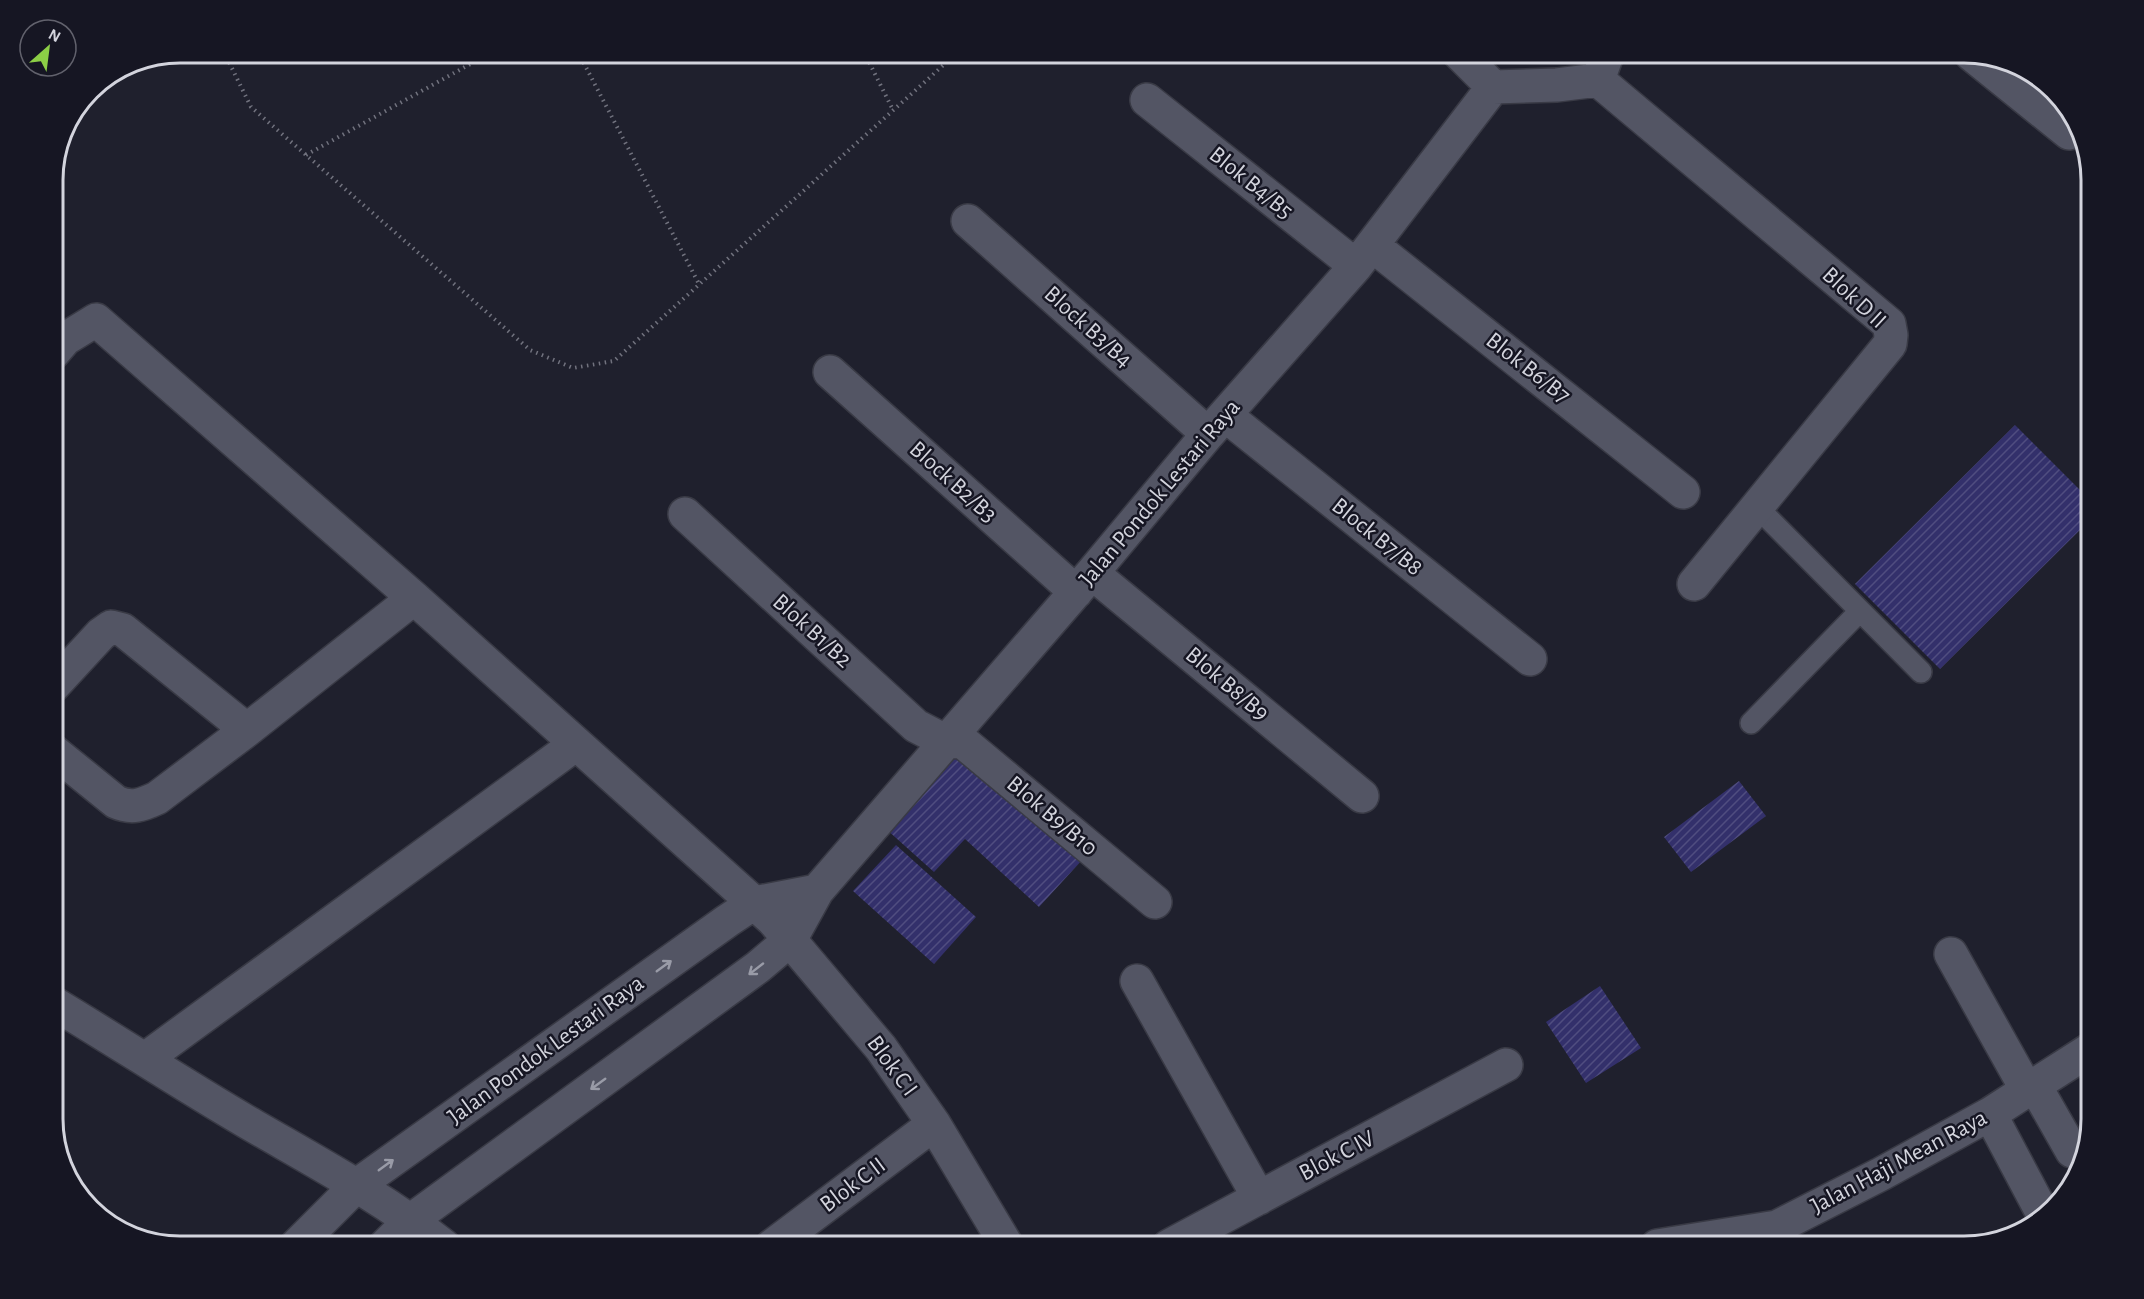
<svg xmlns="http://www.w3.org/2000/svg" width="2144" height="1299" viewBox="0 0 2144 1299" font-family="'Alegreya Sans',sans-serif">
<style>
.building{fill:url(#building-hatch)}
.lines{fill:none;stroke-linecap:round;stroke-linejoin:round}
.service-casing{stroke:#393a45;stroke-width:24}
.minor-casing{stroke:#393a45;stroke-width:36}
.path{stroke:#71727e;stroke-width:4;stroke-dasharray:1.5 4.5;stroke-linecap:butt}
.service{stroke:#535564;stroke-width:21}
.minor{stroke:#535564;stroke-width:33}
.oneway{stroke:#999ba7}
.labels{text-anchor:middle;dominant-baseline:central;stroke-width:5;stroke-linejoin:round;paint-order:stroke}
.street-label{font-size:24px;fill:#d3d4dd;stroke:#161623}
.rim{fill:none;stroke:#d3d4dd;stroke-width:3}
</style>
<defs>
<pattern id="building-hatch" width="6" height="6" patternUnits="userSpaceOnUse" patternTransform="scale(1.5)"><rect width="6" height="6" fill="#33306b"/><path d="M-1 1l2-2M0 6l6-6M5 7l2-2" fill="none" stroke="#504d80"/></pattern>
</defs>
<rect width="100%" height="100%" fill="#1f202d"/>
<path class="building" d="M2015 425 2091 501V519L1940 669 1855 584Z
M960 747 1083 859 1039 907 965 839 934 872 886 829Z
M1739 781 1766 816 1691 872 1664 837Z
M896 845 976 917 934 964 853 891Z
M1600 986 1641 1048 1586 1083 1546 1022Z"/>
<g class="lines">
<defs>
<path id="service" d="M1757 507 1921 672
M1751 723 1860 611"/>
<path id="minor" d="M1458 52 1493 87
M1971 54 2069 133
M1598 80 1889 324 1891 335 1890 344 1694 584
M1598 80 1608 52
M1493 87 1557 85 1598 80
M1147 100 1356 266
M968 221 1208 434
M1372 245 1683 492
M53 353 65 339 96 320 414 598 773 920 881 1048 934 1124 1007 1246
M830 372 1076 592
M1225 415 1530 659
M685 514 916 726 945 741 963 742 1155 902
M1092 573 1362 796
M53 686 101 634 111 627 123 630 247 730
M53 751 116 802C132 809 142 805 157 798L247 730 414 598
M1951 954 2027 1090
M1137 981 1259 1198
M53 1003C118 1042 182 1084 247 1122 314 1161 384 1198 444 1246
M145 1059 576 744
M2035 1086 2072 1151
M1990 1114 2043 1214
M296 1246 356 1186 727 921 754 903 817 891
M385 1246 410 1221 758 967 790 940 817 891 1092 573 1208 434 1356 266 1493 87
M772 1246 934 1124
M1169 1246 1506 1065
M1657 1246 1777 1227 1881 1174 1990 1114 2091 1049"/>
</defs>
<use href="#service" class="service-casing"/>
<use href="#minor" class="minor-casing"/>
<path class="path" d="M224 52 251 107 530 350 573 368 614 361 958 52
M578 52 699 284
M864 52 893 110
M306 155 492 52"/>
<use href="#service" class="service"/>
<use href="#minor" class="minor"/>
</g>
<defs><path id="oneway-shaft" d="M-6 0H5M1.5-3L5.5 0L1.5 3" fill="none" stroke-width="1.6" stroke-linecap="round" stroke-linejoin="round" transform="scale(1.5)"/></defs>
<g class="oneway">
<use href="#oneway-shaft" transform="translate(664 966) rotate(-36)"/>
<use href="#oneway-shaft" transform="translate(756 969) rotate(142)"/>
<use href="#oneway-shaft" transform="translate(598 1084) rotate(144)"/>
<use href="#oneway-shaft" transform="translate(386 1165) rotate(-36)"/>
</g>
<g class="labels">
<g class="street-label">
<text transform="translate(1251 183) rotate(39)">Blok B4/B5</text>
<text transform="translate(1854 298) rotate(43)">Blok D II</text>
<text transform="translate(1088 327) rotate(42)">Block B3/B4</text>
<text transform="translate(1528 368) rotate(38)">Blok B6/B7</text>
<text transform="translate(953 482) rotate(42)">Block B2/B3</text>
<text transform="translate(1160 493) rotate(-50)">Jalan Pondok Lestari Raya</text>
<text transform="translate(1377 537) rotate(39)">Block B7/B8</text>
<text transform="translate(812 631) rotate(42)">Blok B1/B2</text>
<text transform="translate(1227 684) rotate(40)">Blok B8/B9</text>
<text transform="translate(1052 816) rotate(40)">Blok B9/B10</text>
<text transform="translate(546 1050) rotate(-36)">Jalan Pondok Lestari Raya</text>
<text transform="translate(892 1066) rotate(54)">Blok C I</text>
<text transform="translate(1337 1156) rotate(-28)">Blok C IV</text>
<text transform="translate(1899 1162) rotate(-28)">Jalan Haji Mean Raya</text>
<text transform="translate(853 1185) rotate(-37)">Blok C II</text>
</g>
</g>
<path d="M0 0H2144V1299H0ZM180 63H1964A117 117 0 0 1 2081 180V1119A117 117 0 0 1 1964 1236H180A117 117 0 0 1 63 1119V180A117 117 0 0 1 180 63Z" fill="#161623" fill-rule="evenodd"/>
<path class="rim" d="M180 63H1964A117 117 0 0 1 2081 180V1119A117 117 0 0 1 1964 1236H180A117 117 0 0 1 63 1119V180A117 117 0 0 1 180 63Z"/>
<g transform="translate(48 48) rotate(28)"><circle r="28" fill="#161623" stroke="#62626d" stroke-width="1.5"/>
<path d="M0-4.5L10 22L0 15L-10 22Z" fill="#8cce46"/>
<text y="-9" font-size="16" font-weight="bold" text-anchor="middle" fill="#d3d4dd">N</text>
</g>
</svg>
